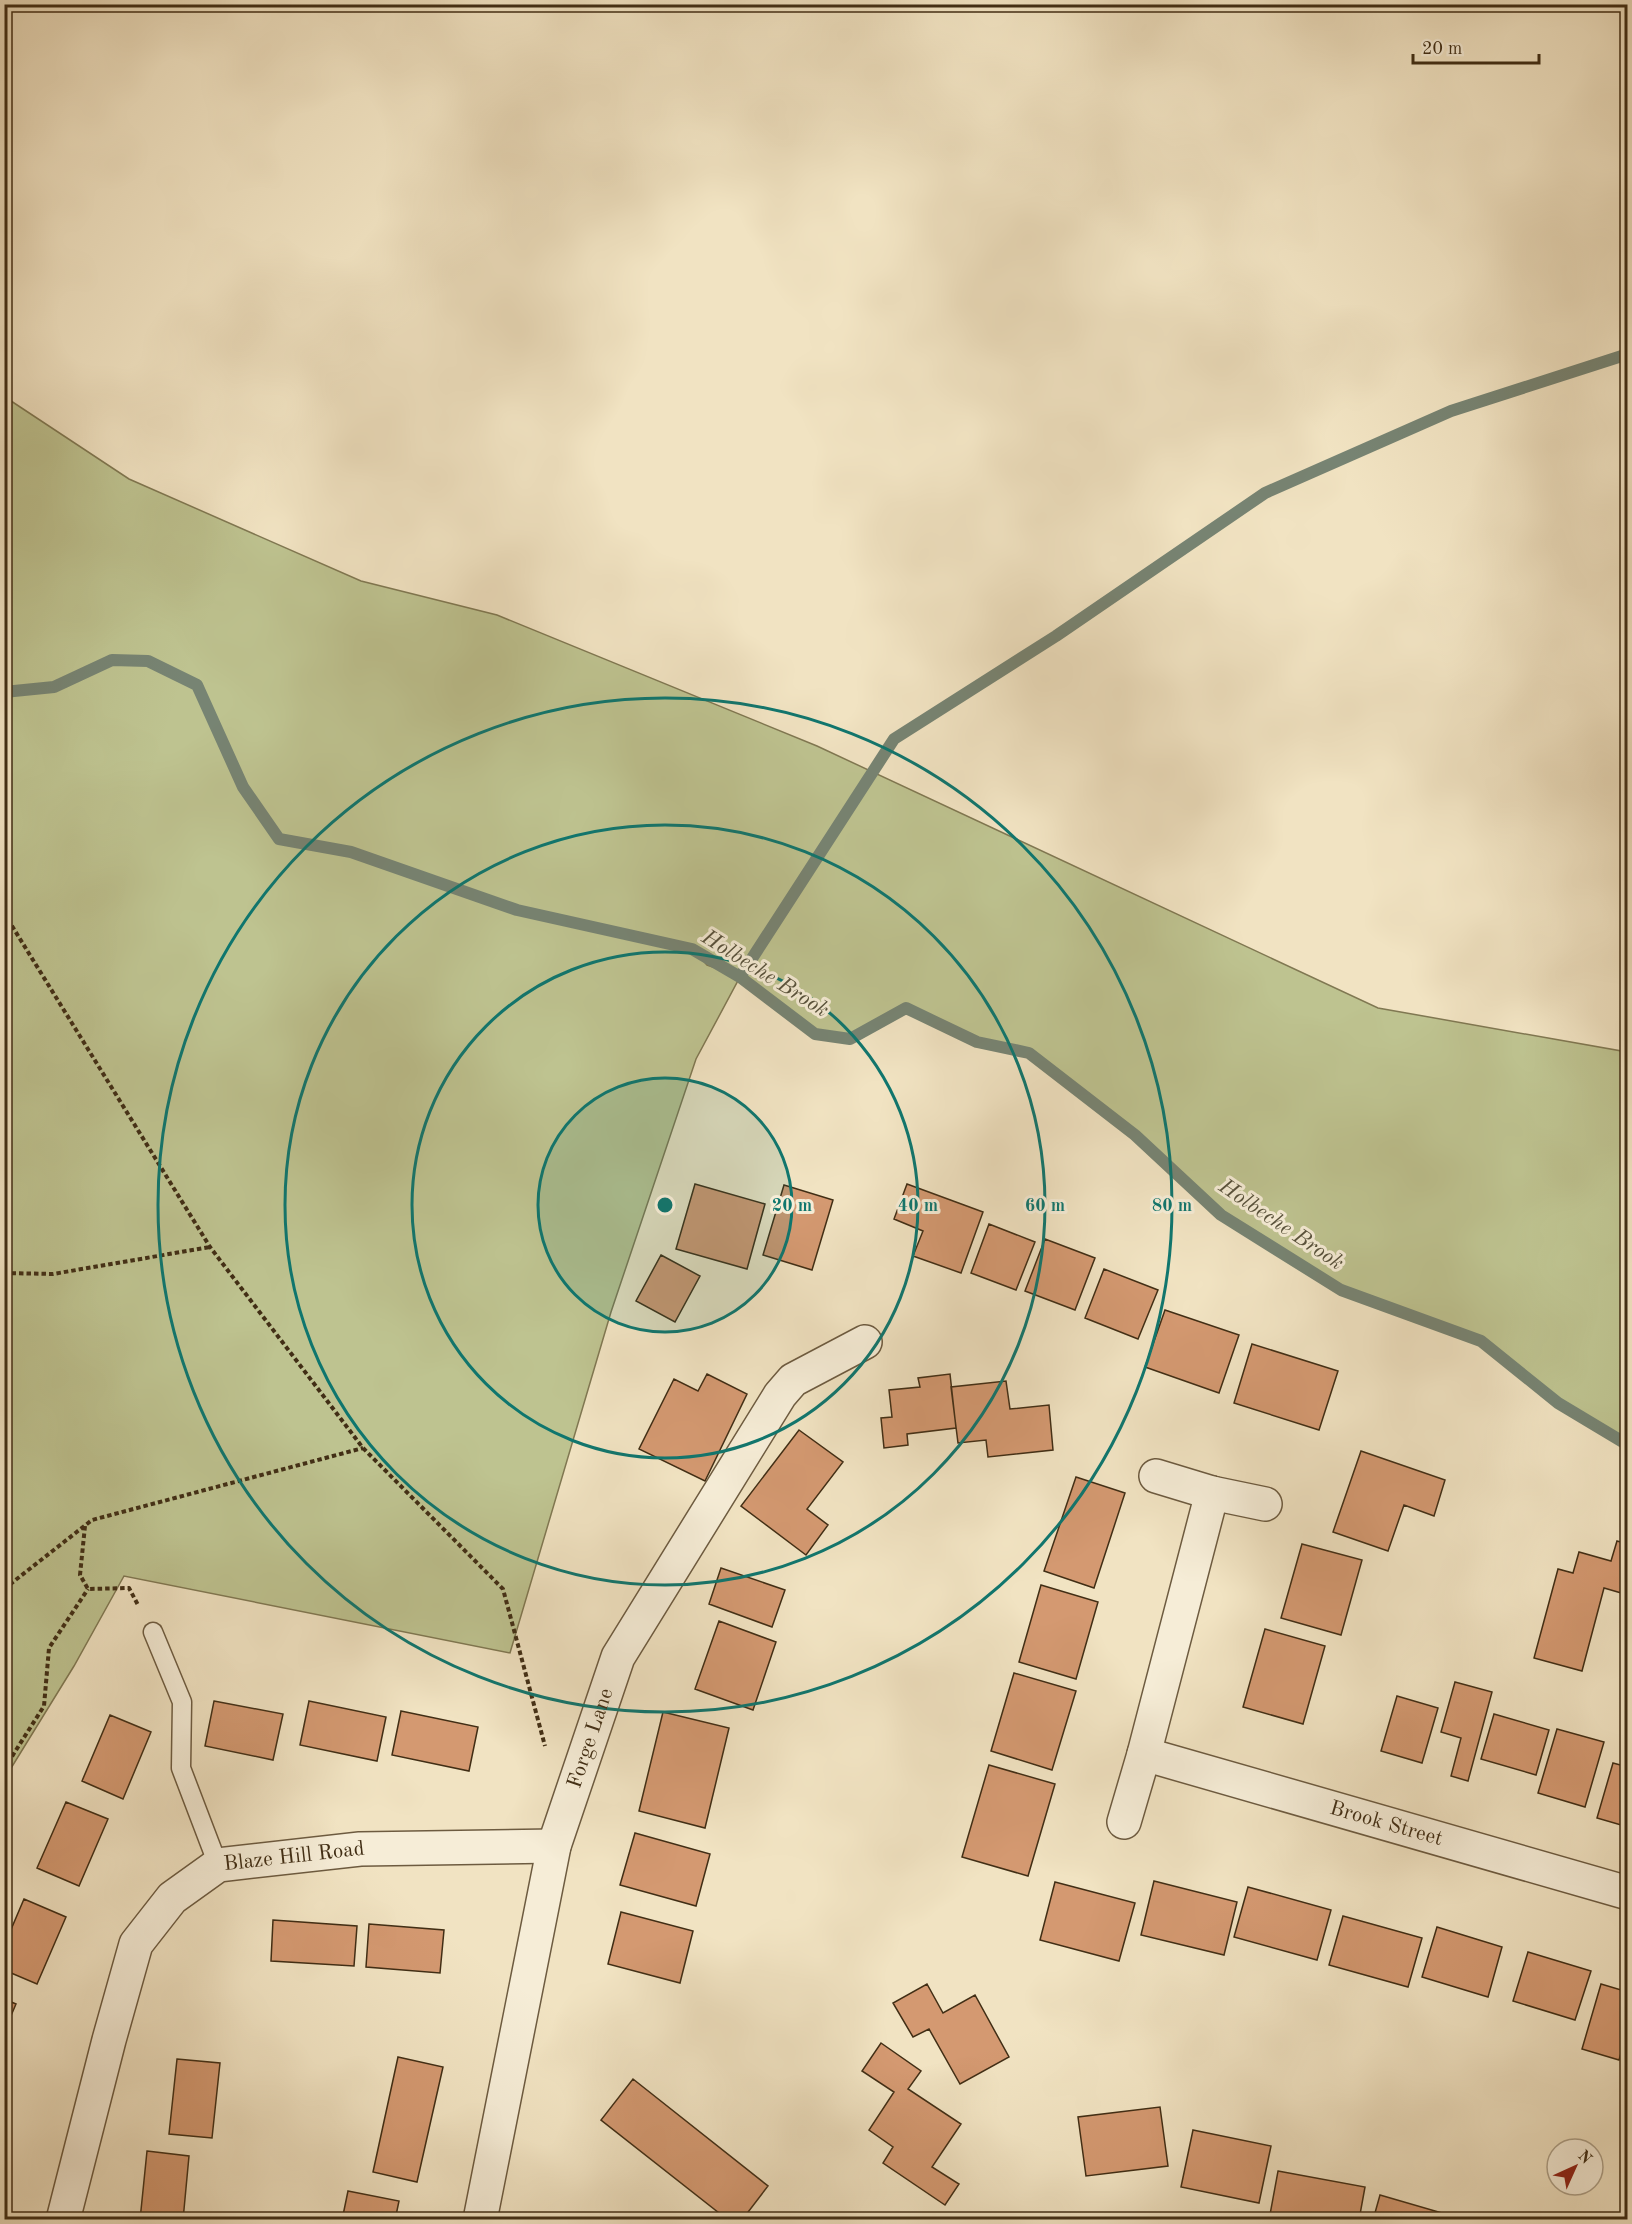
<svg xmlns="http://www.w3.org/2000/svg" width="1632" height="2224" viewBox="0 0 1632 2224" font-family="'Old Standard TT',serif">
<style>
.green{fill:#bec390;stroke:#807852;stroke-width:1.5;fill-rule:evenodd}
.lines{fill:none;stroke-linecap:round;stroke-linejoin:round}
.stream{stroke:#778473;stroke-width:12}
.building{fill:#d49971;stroke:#412e15;stroke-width:1.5}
.service-casing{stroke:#6d5b40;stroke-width:21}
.minor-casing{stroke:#6d5b40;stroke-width:36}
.path{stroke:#412e15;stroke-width:4;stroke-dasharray:4.5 3;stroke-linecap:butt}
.service{stroke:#f6edd7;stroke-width:18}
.minor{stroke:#f6edd7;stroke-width:33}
.ring{fill:none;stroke:#0f766e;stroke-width:3}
.labels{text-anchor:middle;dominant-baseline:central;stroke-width:6;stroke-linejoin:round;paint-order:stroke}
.street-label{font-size:21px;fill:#412e15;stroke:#f6edd7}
.water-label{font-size:22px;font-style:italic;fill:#58523c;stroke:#f6edd7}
.centre{fill:#0f766e;stroke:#f6edd7;stroke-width:3}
.ring-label{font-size:18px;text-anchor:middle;font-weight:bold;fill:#0f766e;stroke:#f6edd7;stroke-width:6;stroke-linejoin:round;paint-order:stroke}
</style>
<rect width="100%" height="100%" fill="#f1e3c2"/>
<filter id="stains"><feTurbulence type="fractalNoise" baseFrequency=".00333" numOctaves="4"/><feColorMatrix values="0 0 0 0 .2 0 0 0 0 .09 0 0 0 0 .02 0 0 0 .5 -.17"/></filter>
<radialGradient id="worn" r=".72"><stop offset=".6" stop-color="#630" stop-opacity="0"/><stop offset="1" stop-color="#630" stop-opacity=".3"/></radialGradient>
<path class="green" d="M5 397 129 479 361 581 497 615 817 746 1378 1008 1627 1052V1445L1558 1403 1481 1341 1341 1290 1221 1215 1135 1135 1029 1053 977 1042 906 1008 850 1039 815 1034 740 977 696 1059 611 1312 510 1653 124 1576 74 1666 5 1778ZM695 951 736 974V975L707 965Z"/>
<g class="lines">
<path class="stream" d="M4 692 54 687 112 660 148 661 197 685 243 787 279 839 351 852 517 910 692 949 740 977 815 1034 850 1039 906 1008 977 1042 1029 1053 1135 1135 1221 1215 1341 1290 1481 1341 1558 1403 1628 1445
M740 977 894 739 1056 636 1265 493 1451 411 1628 354"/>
</g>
<path class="building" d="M695 1184 765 1204 747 1269 676 1249Z
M907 1184 983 1212 961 1273 913 1256 923 1231 894 1219Z
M784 1185 833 1200 812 1270 763 1255Z
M989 1224 1035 1242 1016 1290 971 1273Z
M1045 1239 1095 1258 1075 1310 1025 1291Z
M661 1255 700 1276 675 1322 636 1301Z
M1104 1269 1158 1290 1138 1339 1085 1318Z
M1165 1310 1239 1335 1219 1393 1145 1367Z
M1252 1344 1338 1371 1319 1430 1234 1403Z
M707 1374 747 1394 705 1481 639 1449 674 1379 698 1391Z
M950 1374 956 1428 907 1434 908 1445 884 1448 881 1418 892 1417 889 1390 920 1387 918 1378Z
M1006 1381 1010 1409 1049 1405 1053 1450 988 1457 986 1440 958 1443 951 1387Z
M799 1430 843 1462 807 1509 828 1525 806 1555 741 1506Z
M1361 1451 1445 1480 1434 1516 1404 1505 1388 1551 1333 1532Z
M1076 1477 1125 1493 1094 1588 1044 1571Z
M1617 1541 1628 1544V1595L1604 1588 1582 1671 1534 1658 1558 1569 1573 1573 1579 1552 1611 1561Z
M1302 1544 1362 1560 1341 1635 1281 1618Z
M721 1568 785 1590 772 1627 709 1604Z
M1041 1585 1098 1602 1076 1679 1019 1662Z
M719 1621 776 1642 753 1710 695 1689Z
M1265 1629 1325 1646 1303 1724 1243 1707Z
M1014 1673 1076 1691 1052 1770 991 1751Z
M1455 1682 1492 1692 1468 1781 1451 1776 1461 1738 1441 1732Z
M1397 1696 1438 1708 1422 1763 1381 1751Z
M214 1701 283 1714 273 1760 205 1746Z
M309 1701 386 1717 377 1761 300 1745Z
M401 1711 478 1727 469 1771 392 1755Z
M663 1712 729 1728 705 1828 639 1811Z
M1494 1714 1549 1730 1536 1775 1481 1759Z
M110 1715 151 1732 123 1799 82 1781Z
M1557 1729 1604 1742 1585 1807 1538 1793Z
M1613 1763 1628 1767V1827L1597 1818Z
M989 1765 1055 1784 1028 1876 962 1857Z
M66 1802 108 1819 79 1886 37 1868Z
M635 1833 710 1854 696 1906 620 1885Z
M1154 1881 1237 1902 1224 1955 1141 1935Z
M1055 1882 1135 1903 1119 1961 1040 1940Z
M1248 1887 1331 1910 1317 1960 1234 1937Z
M24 1899 66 1917 37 1984 4 1970V1946Z
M621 1912 693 1931 680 1983 608 1964Z
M1343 1916 1422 1938 1408 1987 1329 1965Z
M273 1920 357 1926 354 1966 271 1961Z
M369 1924 444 1930 440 1973 366 1967Z
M1437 1927 1502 1947 1488 1997 1422 1977Z
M1528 1952 1591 1971 1575 2020 1513 2001Z
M927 1984 943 2013 975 1995 1009 2057 960 2084 929 2029 913 2037 893 2003Z
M1601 1984 1628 1992V2029L1619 2060 1582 2049Z
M4 1999 16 2004 4 2032Z
M881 2043 921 2071 908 2089 961 2124 932 2167 959 2184 945 2205 883 2163 893 2147 869 2130 894 2092 862 2071Z
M398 2057 443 2067 417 2182 373 2172Z
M177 2059 220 2063 212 2138 169 2134Z
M633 2079 768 2186 742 2220H728L601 2120Z
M1160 2107 1168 2166 1086 2176 1078 2117Z
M1193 2130 1271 2146 1259 2203 1181 2187Z
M147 2151 189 2156 183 2220H140Z
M1278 2171 1365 2187 1359 2220H1269Z
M348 2191 399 2201 395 2220H342Z
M1380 2195 1442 2213 1440 2220H1373Z"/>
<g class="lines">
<defs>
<path id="service" d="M153 1632 182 1702 181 1768 218 1865"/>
<g id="minor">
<path d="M1156 1476 1212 1493 1265 1504"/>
<path id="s1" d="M1144 1754 1628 1893"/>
<path d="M1124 1822 1144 1754 1212 1493"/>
<path id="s2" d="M63 2220 109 2040 136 1944 172 1898 218 1865 360 1849 554 1846"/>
<path id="s3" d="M480 2220 554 1846 618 1657 780 1395 793 1380 865 1342"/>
</g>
</defs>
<use href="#service" class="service-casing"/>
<use href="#minor" class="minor-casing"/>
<path class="path" d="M4 913 210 1247 363 1448 503 1589 545 1746
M4 1273 53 1274 210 1247
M85 1526 80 1575 88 1589 129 1588 138 1605
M4 1589 92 1520 363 1448
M4 1769 44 1706 49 1648 88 1589"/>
<use href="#service" class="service"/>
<use href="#minor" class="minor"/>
</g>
<circle cx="665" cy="1205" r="127" fill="#0f766e" fill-opacity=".12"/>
<g class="ring">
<circle cx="665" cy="1205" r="127"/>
<circle cx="665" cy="1205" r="253"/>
<circle cx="665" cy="1205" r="380"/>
<circle cx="665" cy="1205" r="507"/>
</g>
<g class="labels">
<g class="street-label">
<text stroke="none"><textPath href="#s3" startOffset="495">Forge Lane</textPath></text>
<text stroke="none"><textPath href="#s1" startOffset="252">Brook Street</textPath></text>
<text stroke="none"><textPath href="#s2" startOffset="477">Blaze Hill Road</textPath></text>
</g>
<g class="water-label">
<text transform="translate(765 974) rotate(32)">Holbeche Brook</text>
<text transform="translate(1281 1225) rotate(34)">Holbeche Brook</text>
</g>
</g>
<circle cx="665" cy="1205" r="9" class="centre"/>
<g class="ring-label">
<text x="792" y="1211">20 m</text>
<text x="918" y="1211">40 m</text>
<text x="1045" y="1211">60 m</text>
<text x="1172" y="1211">80 m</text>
</g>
<rect width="1632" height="2224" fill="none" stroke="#f1e3c2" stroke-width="24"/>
<rect x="6" y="6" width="1620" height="2212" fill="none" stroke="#412e15" stroke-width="3"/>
<rect x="12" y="12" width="1608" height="2200" fill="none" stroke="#412e15" stroke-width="1.5"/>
<g transform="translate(1575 2167) rotate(45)"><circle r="28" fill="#f6edd7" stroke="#aea189" stroke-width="1.5"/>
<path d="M0-4.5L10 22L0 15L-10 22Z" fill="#8f2418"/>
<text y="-9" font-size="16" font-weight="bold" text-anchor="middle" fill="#412e15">N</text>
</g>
<path d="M1413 54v9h126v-9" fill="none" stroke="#412e15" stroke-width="3"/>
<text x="1422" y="54" font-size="18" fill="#412e15" stroke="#f6edd7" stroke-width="4.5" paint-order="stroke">20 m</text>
<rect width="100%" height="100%" filter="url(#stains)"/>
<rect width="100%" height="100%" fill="url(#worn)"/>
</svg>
